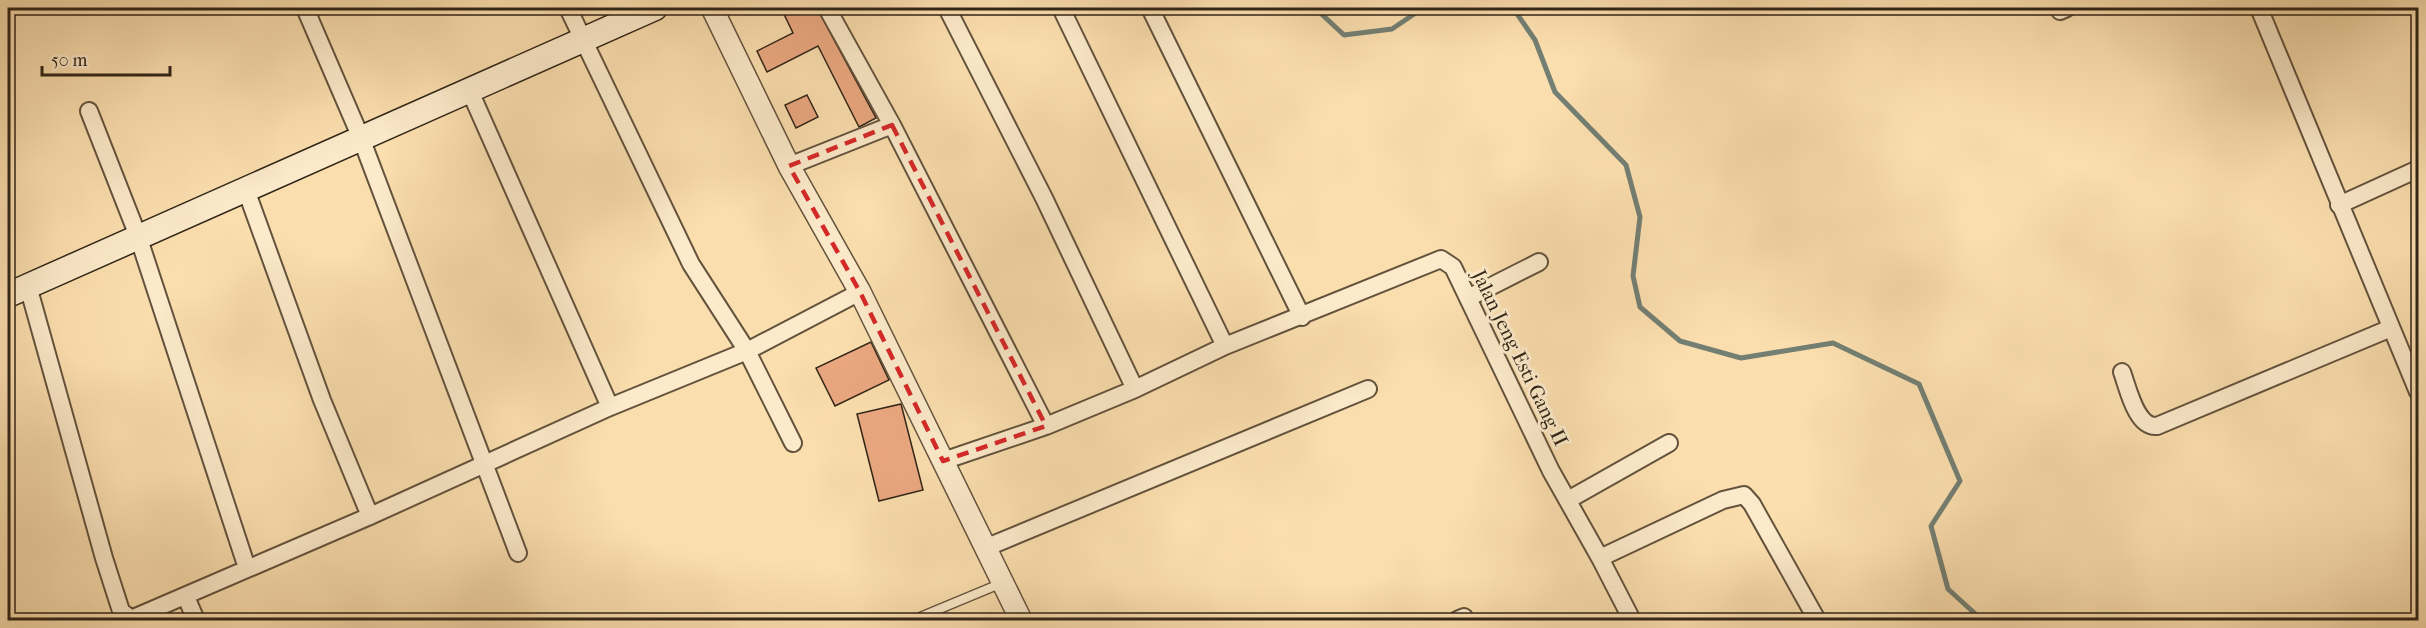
<svg xmlns="http://www.w3.org/2000/svg" width="2426" height="628" viewBox="0 0 2426 628" font-family="'IM FELL French Canon',serif">
<style>
.lines{fill:none;stroke-linecap:round;stroke-linejoin:round}
.stream{stroke:#737f73;stroke-width:5}
.building{fill:#eba881;stroke:#302517;stroke-width:1.5}
.service-casing{stroke:#63533d;stroke-width:11}
.minor-casing{stroke:#63533d;stroke-width:20}
.tertiary-casing{stroke:#63533d;stroke-width:24}
.secondary-casing{stroke:#302517;stroke-width:27}
.service{stroke:#fceaca;stroke-width:8}
.minor{stroke:#fceaca;stroke-width:16}
.tertiary{stroke:#fceaca;stroke-width:21}
.secondary{stroke:#fceaca;stroke-width:24}
.marked{fill:none;stroke:#d62828;stroke-width:4.5;stroke-dasharray:12 8;stroke-linejoin:round}
.labels{text-anchor:middle;dominant-baseline:central;stroke-width:6;stroke-linejoin:round;paint-order:stroke}
.street-label{font-size:20px;fill:#302517;stroke:#fceaca}
</style>
<rect width="100%" height="100%" fill="#fbdeae"/>
<filter id="stains"><feTurbulence type="fractalNoise" baseFrequency=".00333" numOctaves="4"/><feColorMatrix values="0 0 0 0 .2 0 0 0 0 .09 0 0 0 0 .02 0 0 0 .5 -.17"/></filter>
<radialGradient id="worn" r=".72"><stop offset=".6" stop-color="#630" stop-opacity="0"/><stop offset="1" stop-color="#630" stop-opacity=".3"/></radialGradient>
<g class="lines">
<path class="stream" d="M1315 8 1344 35 1392 29 1423 8
M1513 8 1535 40 1555 92 1626 165 1640 217 1633 276 1640 307 1680 341 1741 358 1833 343 1919 384 1960 481 1931 526 1948 589 1982 620"/>
</g>
<path class="building" d="M781 8H817L876 118 859 127 818 46 767 72 757 51 793 33Z
M807 95 818 117 796 128 785 105Z
M871 342 889 380 835 406 816 368Z
M901 404 923 490 879 501 857 414Z"/>
<g class="lines">
<defs>
<path id="service" d="M913 620 1002 583"/>
<path id="minor" d="M305 8 361 138 518 553
M568 8 691 264 747 351 793 443
M827 8 892 125 1046 426
M947 8 1044 198 1135 389
M1061 8 1225 346
M1150 8 1302 317
M2259 8 2418 392
M2060 11 2067 8
M469 89 610 407
M89 111 138 236 247 568
M789 166 892 125
M246 190 322 400 370 516
M2339 205 2418 169
M28 286 104 558 121 611 131 619 370 516 610 407 747 351 860 292
M1468 298 1539 262
M2122 372C2128 388 2136 428 2157 426L2391 328
M943 461 1046 426 1135 389 1225 346 1441 259 1453 267 1551 471 1600 558 1723 500 1744 495 1752 504 1817 620
M1568 500 1669 443
M985 548 1368 389
M1600 558 1632 620
M186 597 196 620
M1457 620 1464 617"/>
<path id="tertiary" d="M712 8 789 166 860 292 1021 620"/>
<path id="secondary" d="M8 295 655 8"/>
</defs>
<use href="#service" class="service-casing"/>
<use href="#minor" class="minor-casing"/>
<use href="#tertiary" class="tertiary-casing"/>
<use href="#secondary" class="secondary-casing"/>
<use href="#service" class="service"/>
<use href="#minor" class="minor"/>
<use href="#tertiary" class="tertiary"/>
<use href="#secondary" class="secondary"/>
</g>
<path class="marked" d="M892 125 1046 426 943 461 860 292 789 166Z"/>
<g class="labels">
<g class="street-label">
<text transform="translate(1520 358) rotate(64)">Jalan Jeng Esti Gang II</text>
</g>
</g>
<rect width="2426" height="628" fill="none" stroke="#fbdeae" stroke-width="30"/>
<rect x="9" y="9" width="2408" height="610" fill="none" stroke="#302517" stroke-width="3"/>
<rect x="15" y="15" width="2396" height="598" fill="none" stroke="#302517" stroke-width="1.5"/>
<path d="M42 66v9h128v-9" fill="none" stroke="#302517" stroke-width="3"/>
<text x="51" y="66" font-size="18" fill="#302517" stroke="#fceaca" stroke-width="4.5" paint-order="stroke">50 m</text>
<rect width="100%" height="100%" filter="url(#stains)"/>
<rect width="100%" height="100%" fill="url(#worn)"/>
</svg>
